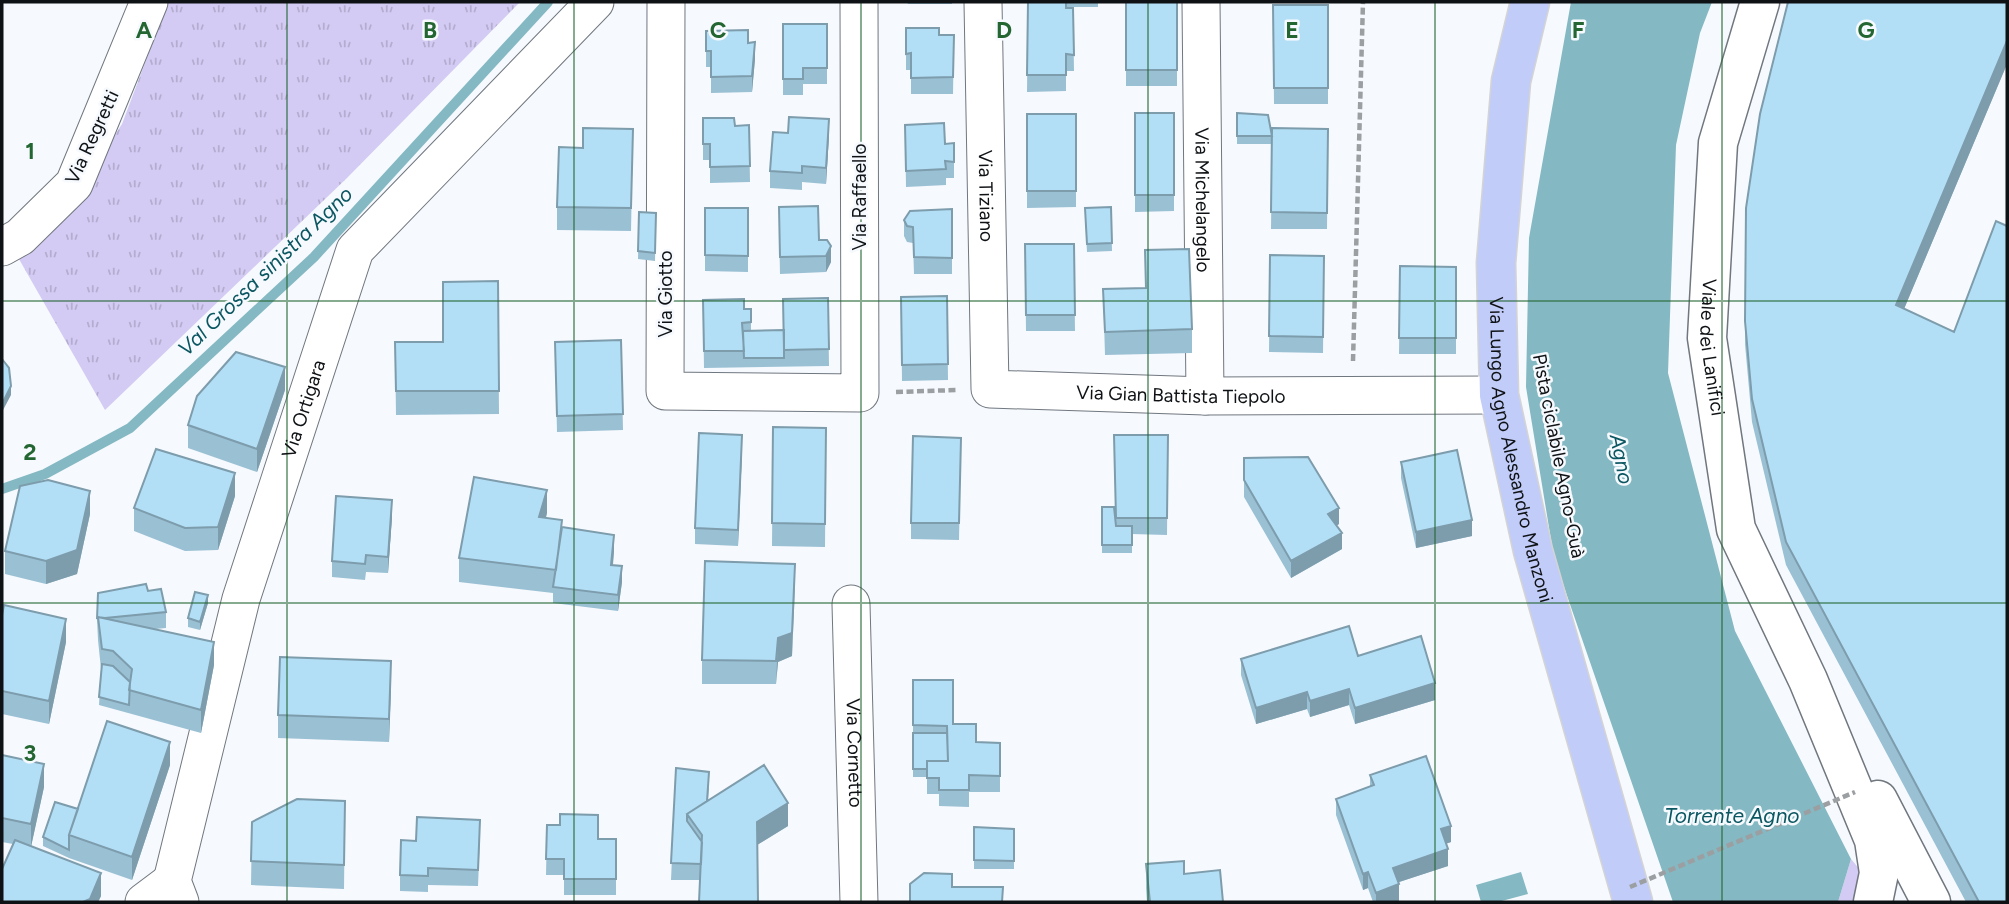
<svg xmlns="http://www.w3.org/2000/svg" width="2009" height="904" viewBox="0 0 2009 904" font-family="Figtree,sans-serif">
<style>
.green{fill:#d3cbf3}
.park{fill:url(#park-tufts)}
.water{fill:#84b8c2}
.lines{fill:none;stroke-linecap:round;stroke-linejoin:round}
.stream{stroke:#84b8c2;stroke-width:10}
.street-casing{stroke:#70777f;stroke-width:39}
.secondary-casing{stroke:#70777f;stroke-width:41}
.primary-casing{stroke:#d4d4d5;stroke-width:41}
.path{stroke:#9c9fa2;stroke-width:4.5;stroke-dasharray:7 3.5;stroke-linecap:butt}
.street{stroke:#fff;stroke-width:37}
.secondary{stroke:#fff;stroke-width:38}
.primary{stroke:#c1ccf8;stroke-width:38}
.path-bridge{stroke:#9c9fa2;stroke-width:4.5;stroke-dasharray:7 3.5;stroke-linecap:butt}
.wall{fill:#9ac0d4}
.shaded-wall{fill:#7d9cac}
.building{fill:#b3dff6;stroke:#7d9cac;stroke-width:2}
.grid{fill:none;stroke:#236631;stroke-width:2;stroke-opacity:0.55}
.labels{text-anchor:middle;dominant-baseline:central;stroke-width:5;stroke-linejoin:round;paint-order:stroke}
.street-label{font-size:19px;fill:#0f1215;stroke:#f6f9fd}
.water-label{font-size:21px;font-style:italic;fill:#0a5661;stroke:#f6f9fd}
.grid-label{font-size:23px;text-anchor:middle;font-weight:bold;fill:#236631;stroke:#f6f9fd;stroke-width:5;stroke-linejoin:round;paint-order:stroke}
</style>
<defs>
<pattern id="park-tufts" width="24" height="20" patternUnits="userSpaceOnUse" patternTransform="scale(1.75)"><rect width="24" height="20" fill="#d3cbf3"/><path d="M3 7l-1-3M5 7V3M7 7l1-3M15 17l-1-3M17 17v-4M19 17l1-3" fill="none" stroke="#b4adcf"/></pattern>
</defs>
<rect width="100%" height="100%" fill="#f6f9fd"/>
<path class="green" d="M1851 859 1887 902H1838Z"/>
<path class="park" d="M168 2H520L347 178 105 410 11 245 83 184 122 124Z"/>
<path class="water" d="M1571 2H1712L1700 33 1676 145 1668 373 1735 631 1851 859 1838 902H1673L1554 558 1526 387 1529 238Z
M1521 872 1528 894 1498 902H1481L1476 885Z"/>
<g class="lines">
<path class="stream" d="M2 489 45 474 130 428 314 257 548 2"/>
<defs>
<g id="street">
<path d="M666 2 665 391 860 393 859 2"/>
<path id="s1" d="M983 2 990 389 1205 396 1499 395"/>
<path id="s2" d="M1201 2 1205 396"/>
<path d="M2 247 20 237 74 184 149 2"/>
<path id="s3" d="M851 604 859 902"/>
<path d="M144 902 172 881"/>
<path id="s4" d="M180 902 172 881 241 599 355 250 595 2"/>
</g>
<g id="secondary">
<path id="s5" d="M1760 2 1718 143 1707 338 1736 529 1808 680 1874 840 1879 873 1873 902"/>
<path d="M1878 800 1931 902"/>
</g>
<g id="primary">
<path id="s6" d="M1530 2 1511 81 1496 263 1499 395 1533 551 1633 902"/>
</g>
</defs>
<use href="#street" class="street-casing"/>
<use href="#secondary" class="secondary-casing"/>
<use href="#primary" class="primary-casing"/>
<path class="path" d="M1353 361 1363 2
M896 392 957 390"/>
<use href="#street" class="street"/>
<use href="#secondary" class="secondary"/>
<use href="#primary" class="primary"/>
<path class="path-bridge" d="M1630 887 1855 792"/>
</g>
<path class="wall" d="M907 2H952V4H908Z
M1028 2 1073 8 1074 71H1066V91L1027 92Z
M1066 2H1098V7H1066Z
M1126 2H1177V86H1126Z
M1273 5H1328V104H1274Z
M783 24H827V84H803V95H783Z
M906 28 939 35H954L953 94H911V70H906Z
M706 31 748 43 755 59 752 92 711 93V67H706Z
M2007 64 1904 309 2007 902H1966L1786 565 1752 422 1745 344 1746 208Z
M1135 113H1174V211L1135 212Z
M1237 113 1272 135 1328 129 1327 229H1271L1272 144H1237Z
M1027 114H1076V207L1027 208Z
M703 118 735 126 749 125 750 182 710 183V160H703Z
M905 125 945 144 954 162V178H946V185L906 187Z
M633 129 631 231 557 230V207Z
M829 135 826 184 802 182V190L770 188V171Z
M1111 207 1112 251 1087 252 1085 216Z
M705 208H748V272L705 271Z
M952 209V274H914L913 243 907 242 904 236V220Z
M639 212 656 213 655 261 638 259Z
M779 223 819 240 831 262 826 272 780 274Z
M1025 244H1074L1075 331H1026Z
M1145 250 1192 329V353L1105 355 1103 289 1146 288Z
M1270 255 1324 256 1323 353 1269 352Z
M1400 266 1456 267V354H1399Z
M498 281 499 414 396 415 395 342H443Z
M947 296 948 380 902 381 901 297Z
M828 298 829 366 704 368 703 300 744 309H751V331L784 330Z
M621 340 623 430 557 432 555 342Z
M285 390 257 472 188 448V425Z
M773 427 826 428 825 547 772 546Z
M1168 435 1167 535 1132 534V553H1102V507L1116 523 1114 451Z
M961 438 959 540 911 539V523Z
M742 451 738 546 695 544V528Z
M1244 458 1339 524 1336 526 1342 549 1291 578 1244 497Z
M1401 462 1472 536 1416 548 1401 478Z
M235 496 218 550 185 551 134 531V508Z
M547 513 546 518 562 527 614 551 613 566 622 582 618 611 553 603V593L459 582V558Z
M90 514 77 574 46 584 5 574V551Z
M392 517 388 573 366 572 365 580 332 577V561Z
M795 588 792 656 778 662 776 684H702V660Z
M148 591 166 612V628L155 629 214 665 201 733 99 705 101 669 98 640 97 619Z
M208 603 200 630 188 627V618Z
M2 615 66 642 49 724 2 714Z
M1358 656 1435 700 1355 724 1349 705 1310 717 1307 709 1256 724 1241 675V659Z
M913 680 953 724 976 742 1000 743V792H969V807L939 806V794H927V777H913Z
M391 684 389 742 278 738V715Z
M2 755 44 787 31 846 101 896 98 902H2V869L13 844 2 842Z
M170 765 132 880 69 858 43 846V837L78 809Z
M676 768 709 788 708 800 788 826 700 880H671Z
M1370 775 1451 842 1446 844 1448 866 1399 882V901L1395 902H1373L1368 888 1363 890 1336 815V799L1370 786Z
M345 801 344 889 251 885 252 822Z
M547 825 598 839H616V895H564V875H546Z
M974 827 1014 829V869H974Z
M480 836 478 886 428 885V892L400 891V875L416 841Z
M1146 864 1184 874 1223 902H1147L1146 888Z"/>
<path class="shaded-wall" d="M2007 41V64L1896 328V305Z
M755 42V59L752 92V76Z
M829 119V135L826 184V168Z
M831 246V262L826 272V256Z
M285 367V390L257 472V449Z
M11 386V395L2 412V404Z
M742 435V451L738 546V530Z
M235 473V496L218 550V527Z
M547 490V513L539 540V517Z
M90 491V514L77 574 46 584V561Z
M392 500V517L388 573V557Z
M1339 508V524L1328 531V514Z
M1472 520V536L1416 548V532Z
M1342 533V549L1291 578V561Z
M614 535V551L611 582V565Z
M795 564 792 656 778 662 776 684 778 638Z
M622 566V582L618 611V595Z
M208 595V603L200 630V622Z
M66 619V642L49 724V701Z
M214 642V665L201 733V710Z
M391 661V684L389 742V719Z
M1435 683V700L1355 724V708Z
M1349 689V705L1310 717V701Z
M1307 692V709L1256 724V708Z
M170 742V765L132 880V857Z
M44 764V787L31 847V824Z
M788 803V826L757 845V822Z
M1451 826V842L1441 845V829Z
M1448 849V866L1393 884V868Z
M1368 872V888L1363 890V874Z
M101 873V896L98 902H83Z
M1399 884V901L1395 902H1376V893Z"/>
<path class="building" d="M1028 2H1066V8H1073L1074 55 1066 54V75H1027Z
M1126 2H1177V70H1126Z
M1788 2H2007V41L1896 305 1954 332 1996 221 2007 226V902H1979L1786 542 1752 399 1745 321 1746 208 1760 114Z
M1273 5H1328V88H1274Z
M783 24H827V68H803V79H783Z
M906 28H939V35H954L953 77 911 78V53L906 54Z
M748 30V43L755 42 752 76 711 77V51H706V31Z
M1135 113H1174V195H1135Z
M1237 113 1268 115 1272 136H1237Z
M1027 114H1076V191H1027Z
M789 117 829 119 826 168 802 166V173L770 171 773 132 788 133Z
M703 118H734L735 126 749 125 750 166 710 167V144H703Z
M944 123 945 144 954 143V162L945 161 946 169 906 171 905 125Z
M583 128 633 129 631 208 557 207 559 147 583 148Z
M1272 128 1328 129 1327 213 1271 212Z
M818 206 819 240H827L831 246 826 256 780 257 779 207Z
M1111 207 1112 243 1087 244 1085 208Z
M705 208H748V256L705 255Z
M952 209V258L914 257 913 227 907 226 904 220 910 211Z
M639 212 656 213 655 253 638 251Z
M1025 244H1074L1075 315H1026Z
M1189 249 1192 329 1105 332 1103 289 1146 288 1145 250Z
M1270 255 1324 256 1323 337 1269 336Z
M1400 266 1456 267V338H1399Z
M498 281 499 391H396L395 342H443V282Z
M947 296 948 364 902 365 901 297Z
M828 298 829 349 784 350 783 299Z
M744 299V309H751V322L742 323 744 351H704L703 300Z
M784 330V358H744L743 331Z
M621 340 623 414 557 416 555 342Z
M236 352 285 367 257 449 188 425 197 396Z
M2 359 9 368 11 386 2 404Z
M773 427 826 428 825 524 772 523Z
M699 433 742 435 738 530 695 528Z
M1114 435H1168L1167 518H1116Z
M913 436 961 438 959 523H911Z
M156 449 235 473 218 527 185 528 134 508Z
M1457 450 1472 520 1416 532 1401 462Z
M1308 457 1339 508 1328 514 1342 533 1291 561 1244 480V458Z
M474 477 547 490 539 517 562 520 556 570 459 558Z
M48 480 90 491 77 550 46 561 5 551 20 486Z
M336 496 392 500 388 557 366 555 365 564 332 561Z
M1102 507H1114L1116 526H1132V545H1102Z
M562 527 614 535 611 565 622 566 618 595 553 587Z
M705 561 795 564 792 633 778 638 776 661 702 660Z
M146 584 148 591 161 589 166 612 105 618 98 617 97 619 98 593Z
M195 592 208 595 200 622 188 618Z
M4 605 66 619 49 701 2 691V615Z
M98 617 214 642 201 710 129 690 132 669 113 651 102 649Z
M1349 626 1358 656 1421 636 1435 683 1355 708 1349 689 1310 701 1307 692 1256 708 1241 659Z
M280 657 391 661 389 719 278 715Z
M102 664 113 666 130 682 129 705 99 697Z
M913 680H953V724H976V742L1000 743V776L969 775V790H939V778H927V761H948L947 726 913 725Z
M107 721 170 742 132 857 69 835Z
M913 733H947L948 761H927V769H913Z
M2 755 44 764 31 824 2 818Z
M1426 756 1451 826 1441 829 1448 849 1393 868 1399 884 1376 893 1368 872 1363 874 1336 799 1374 785 1370 775Z
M764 765 788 803 757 822 758 902H699L702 835 687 814Z
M676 768 709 772 707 801 687 814V821L702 842 701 864 671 863Z
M297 799 345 801 344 865 251 861 252 822Z
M55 802 78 809 69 835V850L43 837Z
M560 814 598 815V839H616V879H564V859H546L547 825H560Z
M417 817 480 820 478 870 428 868V876L400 875 401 840 416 841Z
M974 827 1014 829V861L974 860Z
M15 840 101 873 90 899 83 902H2V869Z
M1184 861V874L1220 870 1223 902H1150L1146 864Z
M924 873 952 874V887H1003L1002 902H910V884Z"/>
<path class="grid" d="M287 2V902M574 2V902M861 2V902M1148 2V902M1435 2V902M1722 2V902M2 301H2007M2 603H2007"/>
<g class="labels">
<g class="street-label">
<text transform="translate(92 137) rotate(-65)">Via Regretti</text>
<text stroke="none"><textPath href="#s1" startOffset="194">Via Tiziano</textPath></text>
<text transform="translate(859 197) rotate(-90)">Via Raffaello</text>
<text stroke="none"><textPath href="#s2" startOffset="198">Via Michelangelo</textPath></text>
<text transform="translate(665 294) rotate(-90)">Via Giotto</text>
<text stroke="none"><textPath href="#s5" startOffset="352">Viale dei Lanifici</textPath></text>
<text stroke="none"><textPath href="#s1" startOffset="578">Via Gian Battista Tiepolo</textPath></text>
<text stroke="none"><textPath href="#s4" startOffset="513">Via Ortigara</textPath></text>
<text stroke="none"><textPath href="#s6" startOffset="453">Via Lungo Agno Alessandro Manzoni</textPath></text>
<text transform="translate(1559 456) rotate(79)">Pista ciclabile Agno-Guà</text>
<text stroke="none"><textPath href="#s3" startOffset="149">Via Cornetto</textPath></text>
</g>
<g class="water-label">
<text transform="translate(265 271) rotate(-44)">Val Grossa sinistra Agno</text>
<text transform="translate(1622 459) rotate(79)">Agno</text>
<text x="1732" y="815">Torrente Agno</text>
</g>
</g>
<g class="grid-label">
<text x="144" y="38">A</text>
<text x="430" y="38">B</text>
<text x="718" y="38">C</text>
<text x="1004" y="38">D</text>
<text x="1292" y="38">E</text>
<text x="1578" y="38">F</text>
<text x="1866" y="38">G</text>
<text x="30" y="159">1</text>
<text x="30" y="460">2</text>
<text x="30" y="761">3</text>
</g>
<rect width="2009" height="904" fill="none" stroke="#0f1215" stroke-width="7"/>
</svg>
